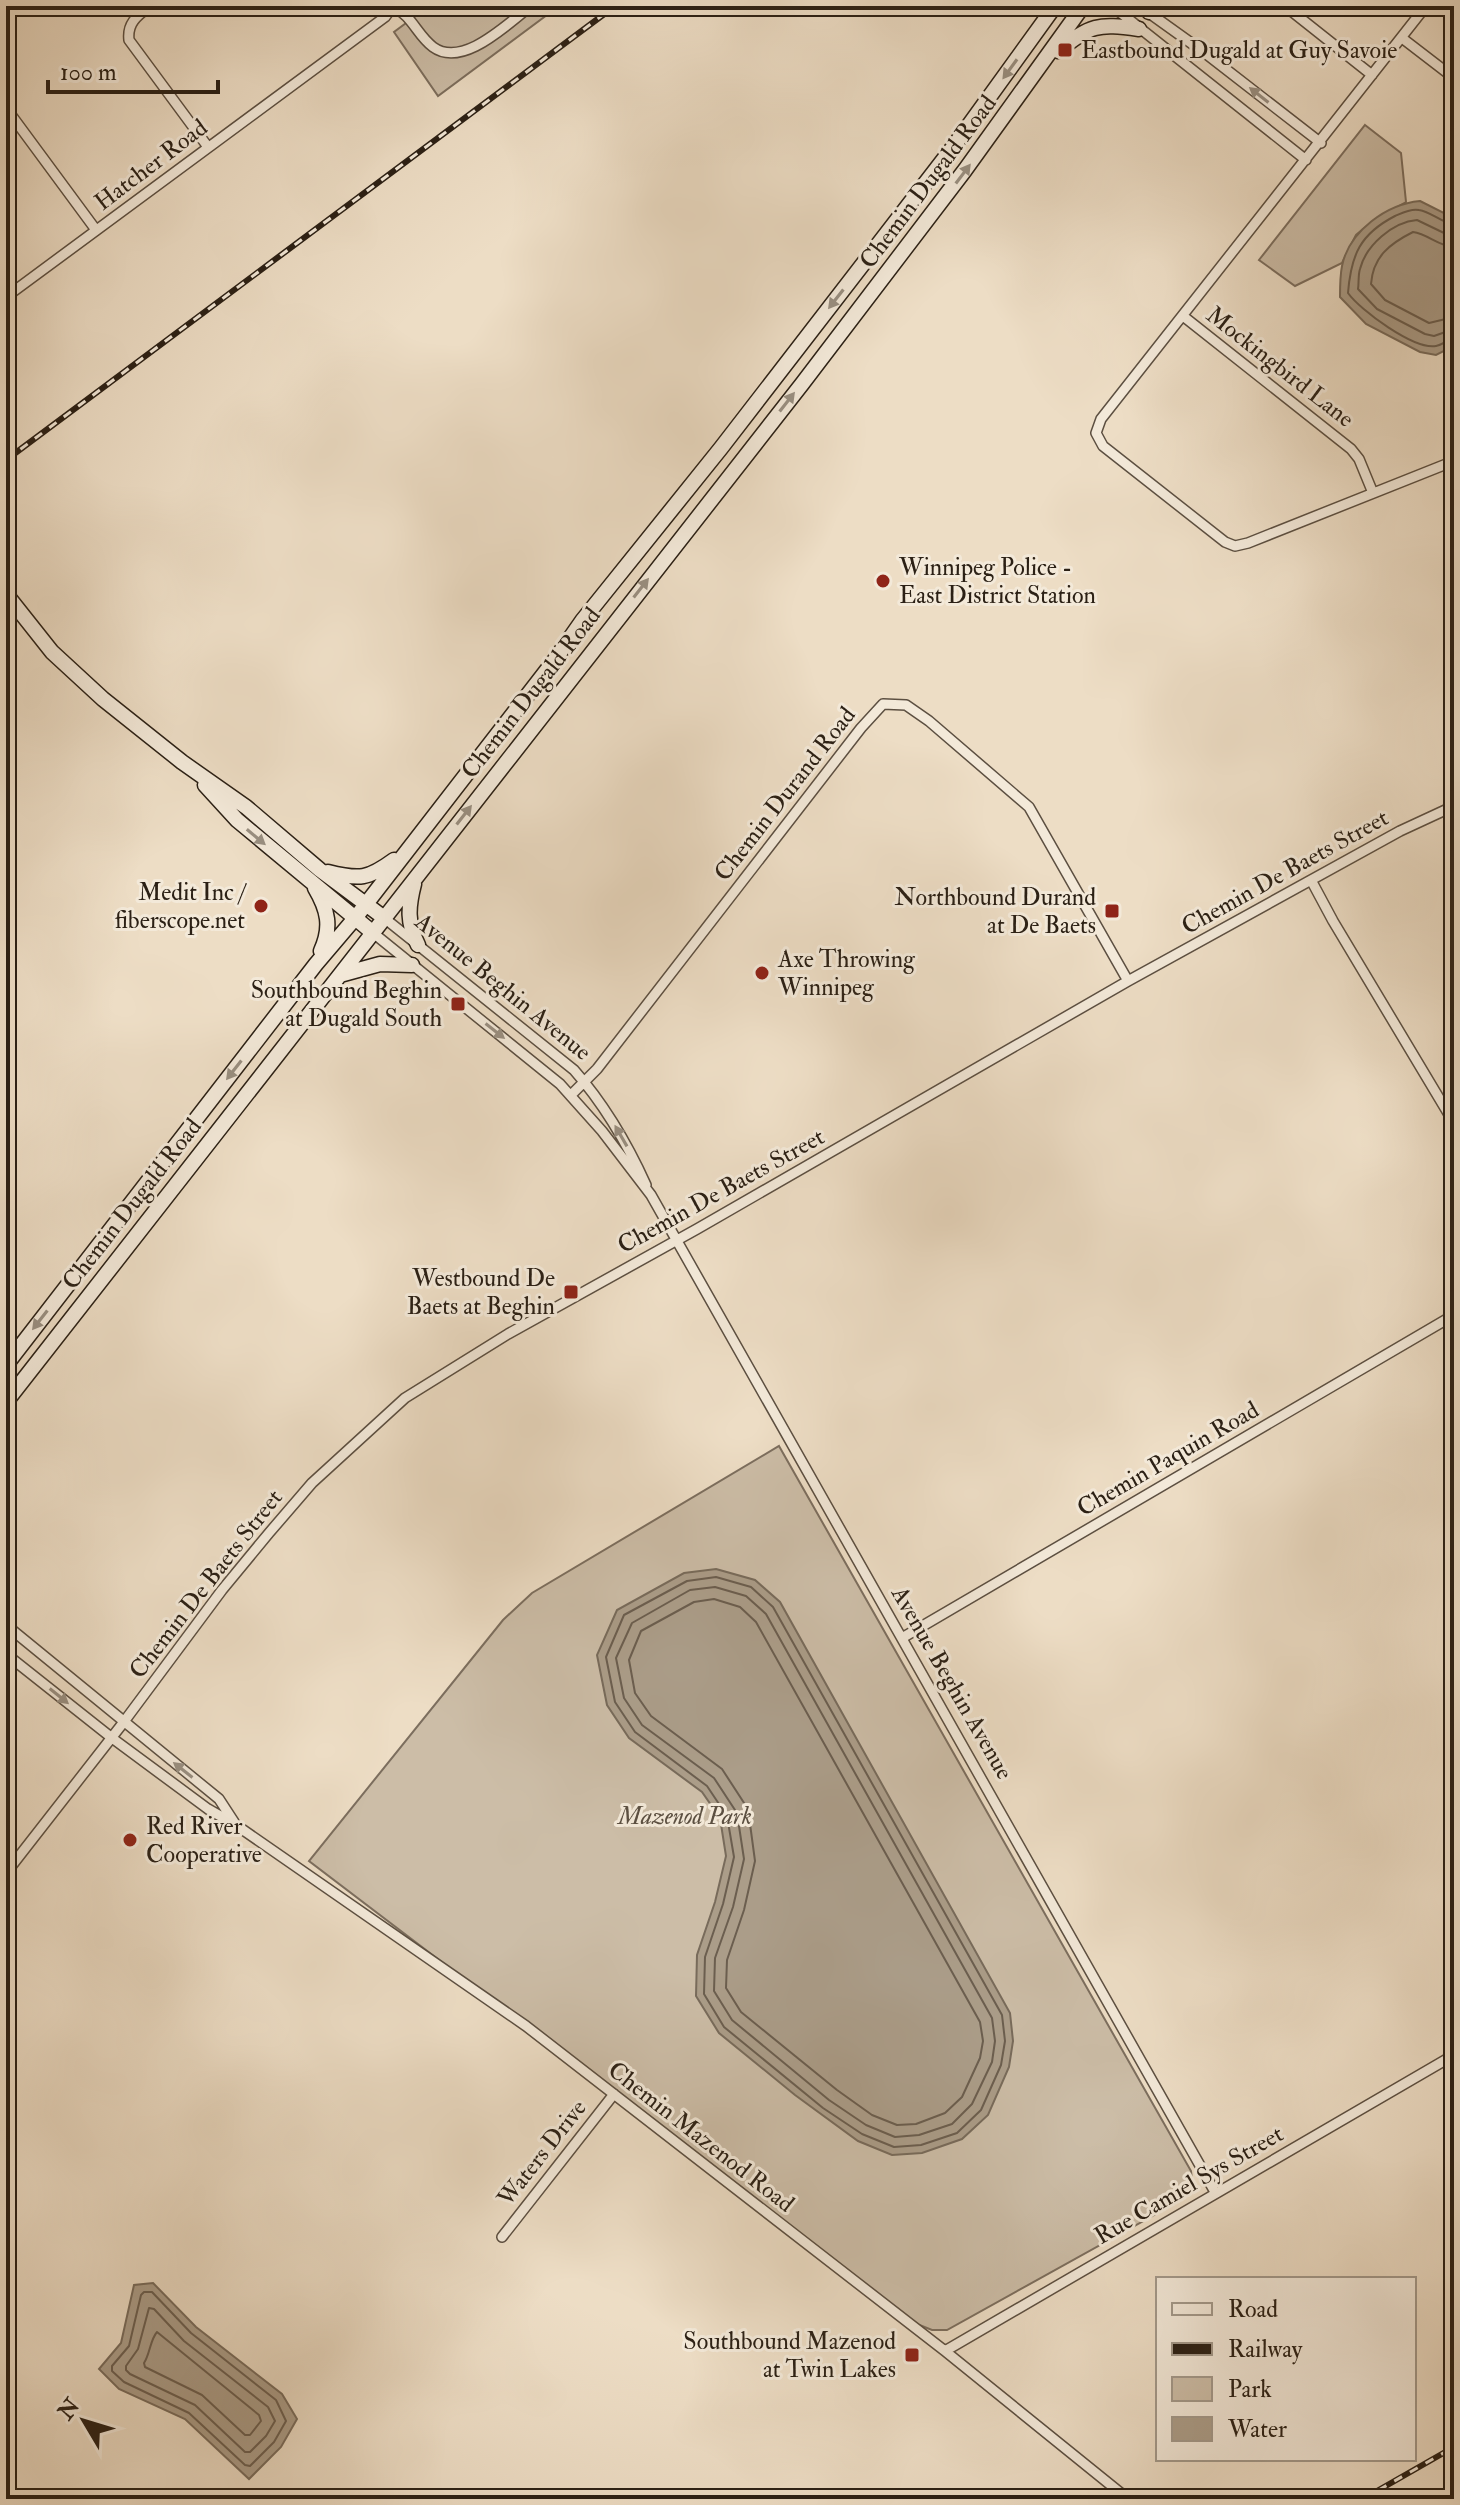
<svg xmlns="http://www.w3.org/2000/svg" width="1460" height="2505" viewBox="0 0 1460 2505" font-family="'IM FELL Double Pica',serif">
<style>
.green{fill:#ccbda7;stroke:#7c6e5e;stroke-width:2}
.water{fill:#ab9d89;stroke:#786b5b;stroke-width:2}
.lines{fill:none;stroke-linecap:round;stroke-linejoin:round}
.shore{stroke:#6b5e4f;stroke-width:2}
.street-casing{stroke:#5c4f41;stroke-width:12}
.secondary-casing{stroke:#2b2015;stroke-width:17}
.street{stroke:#f3e9d9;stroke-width:9}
.secondary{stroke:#f3e9d9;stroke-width:14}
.rail-casing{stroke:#2b2015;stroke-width:6}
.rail{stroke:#f3e9d9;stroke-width:3;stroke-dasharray:9;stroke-linecap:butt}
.oneway{fill:#998f81}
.poi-dot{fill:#8f2418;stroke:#f3e9d9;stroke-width:3}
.labels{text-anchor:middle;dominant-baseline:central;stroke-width:6;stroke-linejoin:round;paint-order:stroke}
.poi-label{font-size:24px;fill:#2b2015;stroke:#f3e9d9;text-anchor:end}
.street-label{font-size:24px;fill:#2b2015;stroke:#f3e9d9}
.park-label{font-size:24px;font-style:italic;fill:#5b4f41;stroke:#f3e9d9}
</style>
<rect width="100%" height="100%" fill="#edddc5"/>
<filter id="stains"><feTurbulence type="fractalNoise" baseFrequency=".0025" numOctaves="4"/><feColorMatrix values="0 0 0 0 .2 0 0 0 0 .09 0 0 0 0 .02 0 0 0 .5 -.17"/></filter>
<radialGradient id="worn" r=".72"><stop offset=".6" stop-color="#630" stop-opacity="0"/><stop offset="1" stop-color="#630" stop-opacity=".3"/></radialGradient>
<path class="green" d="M429 6H559L438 96 394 32Z
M1365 125 1401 153 1406 202 1374 220 1356 235 1342 263 1295 286 1259 260Z
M779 1446 1191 2171 1192 2179 1174 2204 947 2330H932L917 2324 309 1861 503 1620 532 1593Z"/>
<path class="water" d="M1420 201 1454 218V346L1436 355 1420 352 1366 324 1340 297C1340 287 1340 276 1342 266 1349 231 1387 204 1420 201Z
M716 1569 755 1580 780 1602 1010 2013 1013 2041 1009 2067 988 2115 962 2139 922 2153 892 2155 858 2141 795 2095 719 2033 696 1996 697 1955 715 1902 726 1856 720 1818 702 1792 629 1738 607 1705 597 1655 617 1610 684 1573Z
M153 2283 196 2327 282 2394 297 2419 281 2447 249 2479 185 2419 119 2389 99 2369 121 2343 134 2285Z"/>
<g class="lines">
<path class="shore" d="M1454 224C1441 223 1432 212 1419 210 1411 208 1402 213 1395 216 1360 234 1351 255 1348 293 1360 310 1414 350 1436 346 1442 345 1447 340 1454 339
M1454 235 1444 233 1417 220C1393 222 1366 245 1360 269 1358 275 1359 283 1358 289L1377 309 1425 334 1434 336 1454 329
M1454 247C1438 246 1428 234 1413 232 1389 244 1373 257 1371 284L1385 300 1429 323 1454 317
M716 1577 751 1587 773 1607 1002 2015 1005 2041 1001 2065 981 2110 957 2133 921 2145 894 2147 862 2134 823 2108 724 2027 704 1994 705 1957 723 1904 734 1857 727 1816 707 1786 635 1732 615 1702 606 1657 624 1615 687 1581Z
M715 1587 746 1596 766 1614 992 2018 995 2041 992 2062 972 2104 952 2124 919 2135 895 2137 866 2125 829 2100 732 2020 714 1991 715 1958 733 1907 744 1859 737 1813 714 1778 642 1725 624 1698 616 1658 632 1623 690 1590Z
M714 1599 740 1607 756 1622 980 2022 983 2041 980 2058 962 2097 945 2113 916 2124 897 2125 872 2115 837 2090 741 2012 726 1988 727 1960 744 1910 755 1861 748 1809 722 1769 651 1716 635 1693 629 1660 641 1631 694 1602Z
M144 2292H152L191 2333 276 2400 286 2421 274 2442 250 2466 245 2465 189 2413 124 2382 112 2371V2366L129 2346 141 2295Z
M149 2308 154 2309 184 2341 268 2407 275 2421 266 2436 250 2452H245L195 2405 130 2374 126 2370V2366L138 2349Z
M157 2332 259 2415 261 2421 250 2435H245L202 2395 145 2367 144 2363C150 2354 150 2340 157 2332Z"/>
<defs>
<path id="street" d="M150 6C137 16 127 23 129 40L208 147
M393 6C413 17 417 35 433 47 463 69 508 23 531 6
M1112 6 1306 160
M1285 6 1372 75
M1426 6 1101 419 1096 433 1103 446 1225 542 1235 546 1248 543 1454 461
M1145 10 1205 53 1321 143
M1402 38 1454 78
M6 108 96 230
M6 297 385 17 393 6
M1183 316 1351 449 1359 459 1373 493
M1311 880 1333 921 1454 1123
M383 917 574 1070C604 1104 627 1143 646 1185
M372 932 560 1084 602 1131 651 1195 1215 2192
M571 1095 597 1069 861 728 883 704 906 705 929 721 1029 807 1128 981
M6 1625 219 1799 234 1822
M902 1638 1454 1315
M6 1654 112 1738 208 1809 236 1825 526 2026 945 2351 1128 2499
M6 1873 123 1723 222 1590 269 1533 312 1483 405 1398 508 1334 697 1229 1128 981 1400 831 1454 806
M502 2237 614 2094
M945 2351 1454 2055"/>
<path id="secondary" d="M1145 6 1149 12
M1058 51C1091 25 1097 23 1139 29
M6 594 52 652 103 699 182 762 246 807 320 870 383 917
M205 785 237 820 372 932
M328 872C360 880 368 879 394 860
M414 884C408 907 407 923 418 945
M315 888C328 910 332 927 321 951
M340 975 380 964 412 965
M6 1365 316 964 356 917 554 661 582 621 721 448 951 150 1055 6
M6 1402 802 384 965 170 1083 6"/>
</defs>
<use href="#street" class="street-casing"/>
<use href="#secondary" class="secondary-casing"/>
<use href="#street" class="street"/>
<use href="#secondary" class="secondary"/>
<defs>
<path id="rail" d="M6 460 615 6
M1363 2499 1454 2447"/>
</defs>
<use href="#rail" class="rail-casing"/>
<use href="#rail" class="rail"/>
</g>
<defs><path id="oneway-solid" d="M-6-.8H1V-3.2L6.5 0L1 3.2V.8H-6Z" transform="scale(2)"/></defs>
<g class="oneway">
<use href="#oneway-solid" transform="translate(1010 69) rotate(126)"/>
<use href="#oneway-solid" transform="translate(1259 95) rotate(-142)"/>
<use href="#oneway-solid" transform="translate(963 174) rotate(-53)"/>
<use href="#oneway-solid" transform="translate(836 299) rotate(128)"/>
<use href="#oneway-solid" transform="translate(787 402) rotate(-52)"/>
<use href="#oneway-solid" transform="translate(641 588) rotate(-52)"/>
<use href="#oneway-solid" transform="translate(464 815) rotate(-52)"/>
<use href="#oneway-solid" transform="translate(256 837) rotate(40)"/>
<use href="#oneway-solid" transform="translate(495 1031) rotate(38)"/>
<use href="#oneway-solid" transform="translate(234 1070) rotate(128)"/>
<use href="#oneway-solid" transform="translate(621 1136) rotate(-120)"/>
<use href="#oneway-solid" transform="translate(40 1320) rotate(128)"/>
<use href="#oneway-solid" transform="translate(59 1696) rotate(39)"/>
<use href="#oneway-solid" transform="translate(183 1770) rotate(-142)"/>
</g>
<g class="poi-dot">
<rect x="1057" y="42" width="16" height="16" rx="4"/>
<circle cx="883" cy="581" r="8"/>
<circle cx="261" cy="906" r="8"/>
<rect x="1104" y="903" width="16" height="16" rx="4"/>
<circle cx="762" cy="973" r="8"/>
<rect x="450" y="996" width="16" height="16" rx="4"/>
<rect x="563" y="1284" width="16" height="16" rx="4"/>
<circle cx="130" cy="1840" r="8"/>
<rect x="904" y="2347" width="16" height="16" rx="4"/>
</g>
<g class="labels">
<g class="poi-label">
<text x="1081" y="50" text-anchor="start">Eastbound Dugald at Guy Savoie</text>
<text x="899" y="567" text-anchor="start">Winnipeg Police -<tspan x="899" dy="28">East District Station</tspan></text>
<text x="245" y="892">Medit Inc /<tspan x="245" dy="28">fiberscope.net</tspan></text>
<text x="1096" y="897">Northbound Durand<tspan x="1096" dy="28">at De Baets</tspan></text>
<text x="778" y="959" text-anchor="start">Axe Throwing<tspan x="778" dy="28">Winnipeg</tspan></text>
<text x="442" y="990">Southbound Beghin<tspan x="442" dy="28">at Dugald South</tspan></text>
<text x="555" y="1278">Westbound De<tspan x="555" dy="28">Baets at Beghin</tspan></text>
<text x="146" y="1826" text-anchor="start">Red River<tspan x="146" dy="28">Cooperative</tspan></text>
<text x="896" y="2341">Southbound Mazenod<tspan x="896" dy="28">at Twin Lakes</tspan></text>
</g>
<g class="street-label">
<text transform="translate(151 165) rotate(-37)">Hatcher Road</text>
<text transform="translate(928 182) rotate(-53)">Chemin Dugald Road</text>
<text transform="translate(1280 367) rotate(38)">Mockingbird Lane</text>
<text transform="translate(531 693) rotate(-52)">Chemin Dugald Road</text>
<text transform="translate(785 794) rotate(-52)">Chemin Durand Road</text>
<text transform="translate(1285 872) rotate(-29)">Chemin De Baets Street</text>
<text transform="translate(503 987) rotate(39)">Avenue Beghin Avenue</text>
<text transform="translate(721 1191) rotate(-29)">Chemin De Baets Street</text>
<text transform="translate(132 1204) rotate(-52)">Chemin Dugald Road</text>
<text transform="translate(1168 1459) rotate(-30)">Chemin Paquin Road</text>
<text transform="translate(206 1584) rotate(-52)">Chemin De Baets Street</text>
<text transform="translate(952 1683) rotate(60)">Avenue Beghin Avenue</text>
<text transform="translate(701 2137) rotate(38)">Chemin Mazenod Road</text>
<text transform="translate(542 2153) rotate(-52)">Waters Drive</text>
<text transform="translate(1189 2185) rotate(-30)">Rue Camiel Sys Street</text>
</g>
<g class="park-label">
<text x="685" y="1816">Mazenod Park</text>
</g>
</g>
<rect width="1460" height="2505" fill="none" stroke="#edddc5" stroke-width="32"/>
<rect x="8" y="8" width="1444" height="2489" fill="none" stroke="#2b2015" stroke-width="4"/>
<rect x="16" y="16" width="1428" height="2473" fill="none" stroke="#2b2015" stroke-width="2"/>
<rect x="1156" y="2277" width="260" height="184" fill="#f3e9d9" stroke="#a3998b" stroke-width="2"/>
<rect x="1172" y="2303" width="40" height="12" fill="#f3e9d9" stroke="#a3998b" stroke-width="2"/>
<text x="1228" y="2317" font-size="24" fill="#2b2015">Road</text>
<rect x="1172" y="2343" width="40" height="12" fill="#2b2015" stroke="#a3998b" stroke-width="2"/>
<text x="1228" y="2357" font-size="24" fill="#2b2015">Railway</text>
<rect x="1172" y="2377" width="40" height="24" fill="#ccbda7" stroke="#a3998b" stroke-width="2"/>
<text x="1228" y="2397" font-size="24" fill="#2b2015">Park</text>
<rect x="1172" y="2417" width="40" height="24" fill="#ab9d89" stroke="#a3998b" stroke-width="2"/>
<text x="1228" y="2437" font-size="24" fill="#2b2015">Water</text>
<g transform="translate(84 2421) rotate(308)" stroke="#f3e9d9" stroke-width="6" paint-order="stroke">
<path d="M0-6L14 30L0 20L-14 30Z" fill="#2b2015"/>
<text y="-12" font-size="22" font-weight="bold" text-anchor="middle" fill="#2b2015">N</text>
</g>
<path d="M48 80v12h170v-12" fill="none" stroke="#2b2015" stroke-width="4"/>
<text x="60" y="80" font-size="24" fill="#2b2015" stroke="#f3e9d9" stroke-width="6" paint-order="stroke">100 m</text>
<rect width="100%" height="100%" filter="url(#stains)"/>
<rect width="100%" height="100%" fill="url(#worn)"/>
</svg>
